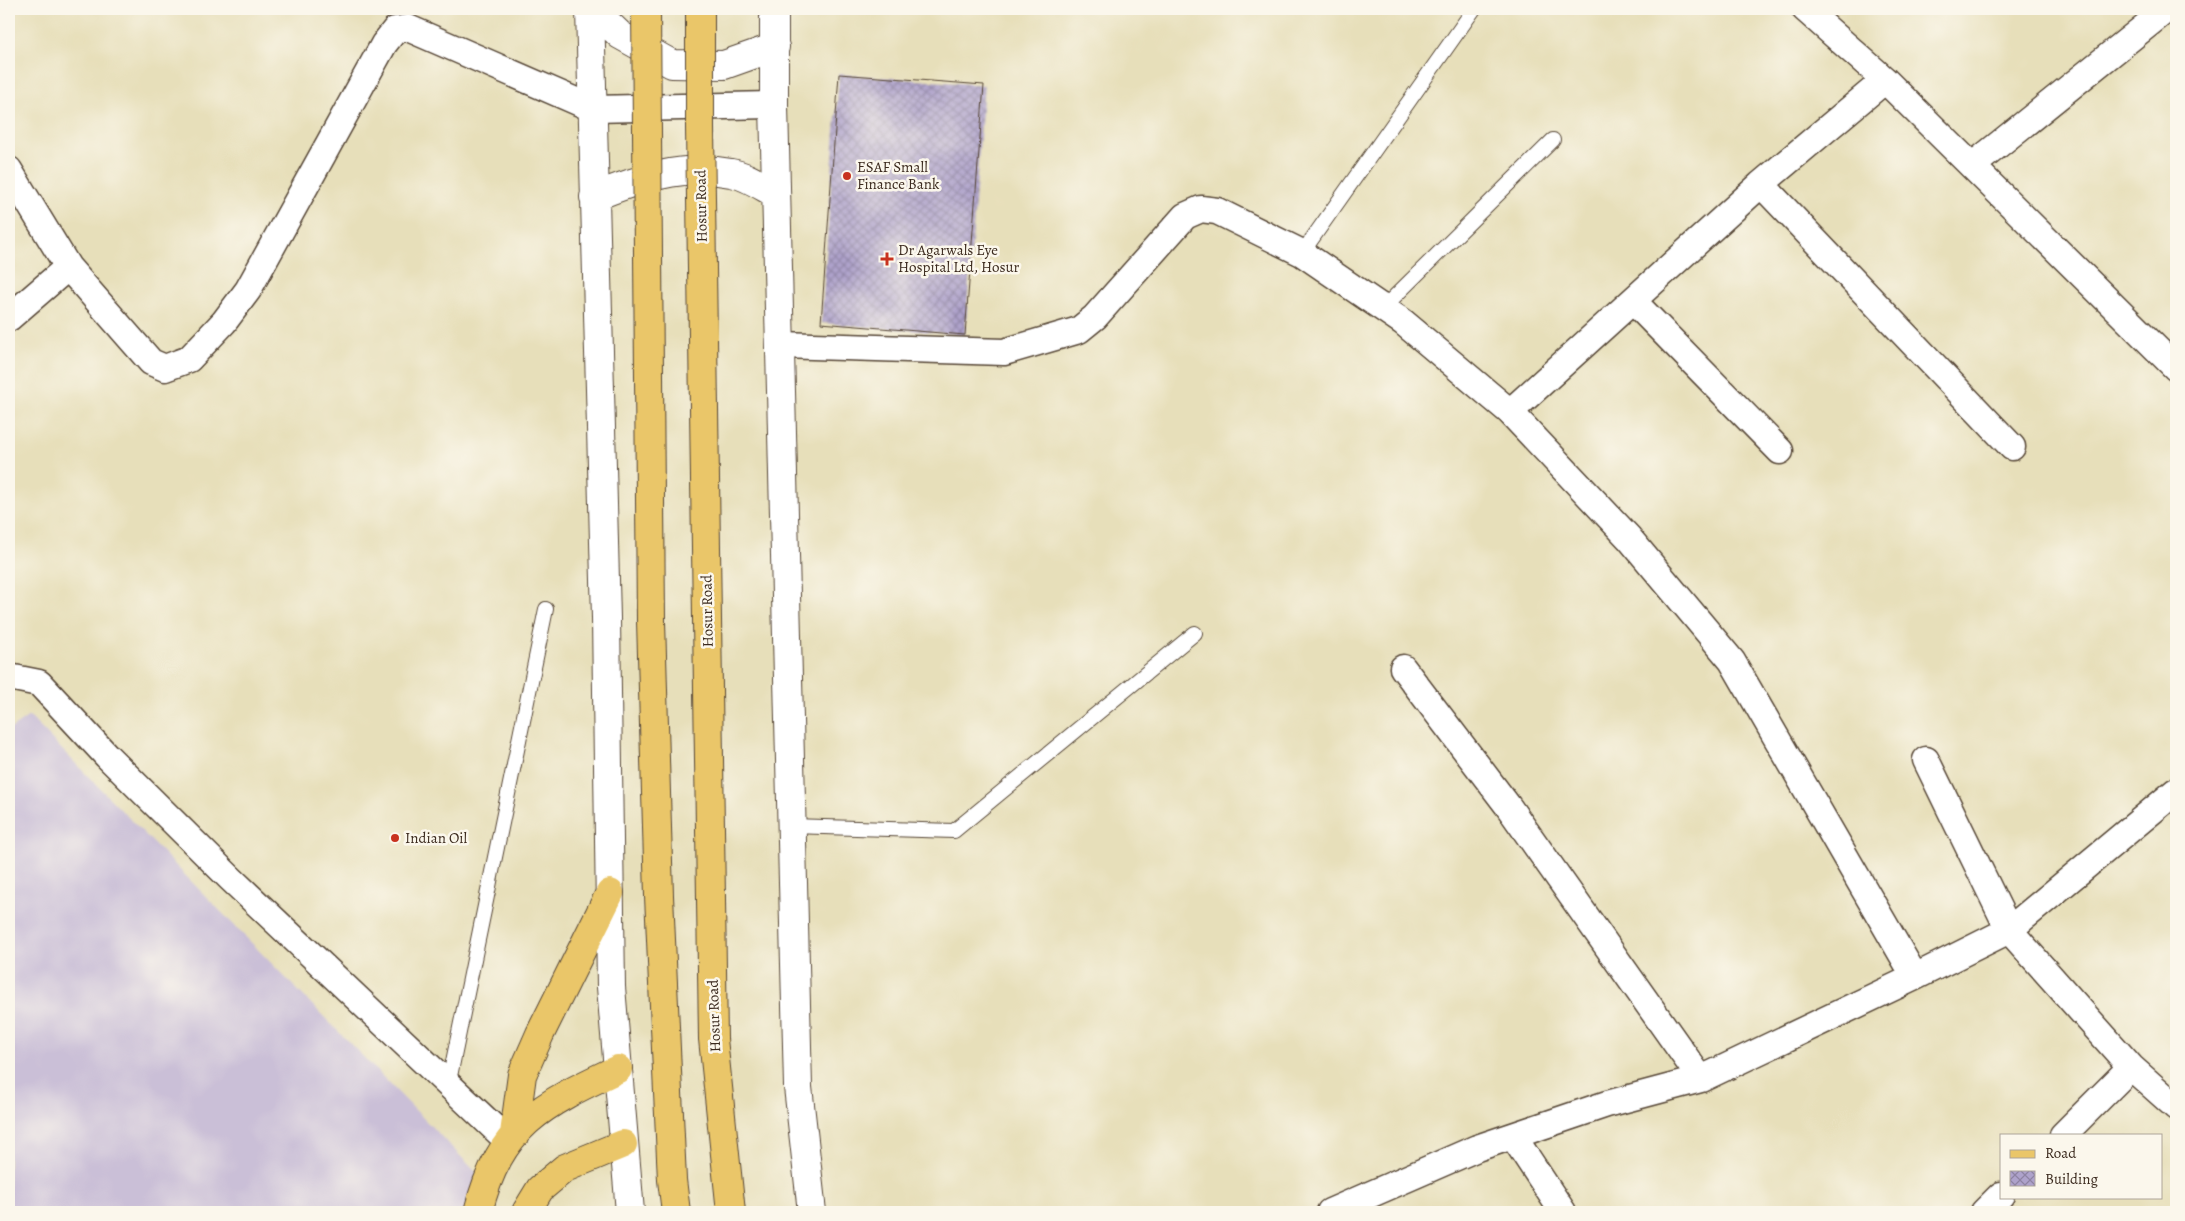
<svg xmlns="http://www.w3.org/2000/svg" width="2185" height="1221" viewBox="0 0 2185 1221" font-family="Alegreya,serif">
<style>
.industrial{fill:#cabfd7}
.building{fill:url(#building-cross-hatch)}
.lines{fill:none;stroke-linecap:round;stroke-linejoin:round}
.service-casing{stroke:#554535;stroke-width:16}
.minor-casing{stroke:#554535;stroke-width:29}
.tertiary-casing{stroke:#554535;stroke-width:30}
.primary-casing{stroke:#554535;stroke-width:30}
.service{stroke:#fff;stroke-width:14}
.minor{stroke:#fff;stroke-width:26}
.tertiary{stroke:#fff;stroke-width:28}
.primary{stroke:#eac669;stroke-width:28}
.trunk-bridge-casing{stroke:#554535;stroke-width:30;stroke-linecap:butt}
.trunk-bridge{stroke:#eac669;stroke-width:28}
.poi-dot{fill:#c8321e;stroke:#fbf7ec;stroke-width:2}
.labels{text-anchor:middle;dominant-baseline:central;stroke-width:5;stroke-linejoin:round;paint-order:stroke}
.poi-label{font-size:15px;fill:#3b2a1e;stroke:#fbf7ec;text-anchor:start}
.street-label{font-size:15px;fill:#3b2a1e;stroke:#fbf7ec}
</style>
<defs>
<pattern id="building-cross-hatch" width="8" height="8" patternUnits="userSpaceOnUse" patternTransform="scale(1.25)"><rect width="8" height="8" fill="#aea2cb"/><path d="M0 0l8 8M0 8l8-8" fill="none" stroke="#8f84a4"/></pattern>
</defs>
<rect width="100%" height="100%" fill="#fbf7ec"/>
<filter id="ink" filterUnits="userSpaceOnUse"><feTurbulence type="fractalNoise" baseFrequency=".02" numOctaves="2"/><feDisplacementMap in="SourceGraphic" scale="10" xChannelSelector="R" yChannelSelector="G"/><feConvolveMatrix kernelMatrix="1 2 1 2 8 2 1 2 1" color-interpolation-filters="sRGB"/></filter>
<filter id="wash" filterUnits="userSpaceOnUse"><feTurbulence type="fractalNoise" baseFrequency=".0096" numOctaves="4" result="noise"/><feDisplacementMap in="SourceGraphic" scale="20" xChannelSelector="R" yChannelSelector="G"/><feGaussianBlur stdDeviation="1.12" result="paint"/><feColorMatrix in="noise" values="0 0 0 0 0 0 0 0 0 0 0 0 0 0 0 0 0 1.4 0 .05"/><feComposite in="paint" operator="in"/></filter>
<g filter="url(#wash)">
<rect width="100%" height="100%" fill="#e7dfba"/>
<path class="industrial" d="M29 716 478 1174 466 1212H9V730Z"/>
<g id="blocks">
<path class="building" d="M839 74 984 85 965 335 821 323Z"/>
</g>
</g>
<g filter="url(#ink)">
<use href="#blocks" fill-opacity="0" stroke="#554535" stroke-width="1"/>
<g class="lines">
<defs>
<path id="service" d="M1302 253 1474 9
M1383 308 1553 140
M791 826 954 831 1195 633
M448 1086 546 609"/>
<path id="minor" d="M1805 9 1885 80 2176 368
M1972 166 2167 9
M9 170 68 267 151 362 165 368 189 359 224 322 248 290 384 44 395 30 408 28 594 109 774 105
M1761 184 2012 447
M1633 301 1780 451
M9 318 68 267
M781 345 1004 352 1079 330 1095 317 1185 216 1201 209 1217 211 1302 253 1403 322 1510 412 1629 538 1732 661 1915 977
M1510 412 1761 184 1885 80
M1403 668 1508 806 1701 1079
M9 677 39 683 107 756 230 878 508 1141
M1926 760 2009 930 2131 1067 2176 1107
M2063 1135 2131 1067
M1513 1136 1563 1212
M1330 1212 1477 1148 1607 1104 1701 1079 1915 977 2009 930 2176 791
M1984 1212 2001 1195"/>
<path id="tertiary" d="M590 9 606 618 611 987 630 1212
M593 9 620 35 672 64 724 65 775 47
M774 9V105L798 1087 812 1212
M594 197C638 179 682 164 731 173 746 175 763 187 776 194"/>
<path id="primary" d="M514 1134 522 1075 540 1034 610 893
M478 1212C500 1125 541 1105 618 1069
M526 1212 540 1189 565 1168 623 1144"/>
</defs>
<use href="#service" class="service-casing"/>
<use href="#minor" class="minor-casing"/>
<use href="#tertiary" class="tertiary-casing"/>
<use href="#primary" class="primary-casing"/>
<use href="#service" class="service"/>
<use href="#minor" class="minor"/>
<use href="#tertiary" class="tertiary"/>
<use href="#primary" class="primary"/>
<defs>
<path id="trunk-bridge" d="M646 9 651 621 659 896 672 1180 676 1212
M700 9V128L713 1039 731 1212"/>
</defs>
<use href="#trunk-bridge" class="trunk-bridge-casing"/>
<use href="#trunk-bridge" class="trunk-bridge"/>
</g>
</g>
<g class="poi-dot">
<circle cx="847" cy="176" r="5"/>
<path d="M884.5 251.5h5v5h5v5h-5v5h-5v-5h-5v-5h5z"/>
<circle cx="395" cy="838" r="5"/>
</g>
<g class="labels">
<g class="poi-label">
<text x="857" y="167">ESAF Small<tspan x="857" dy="17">Finance Bank</tspan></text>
<text x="898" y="250">Dr Agarwals Eye<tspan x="898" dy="17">Hospital Ltd, Hosur</tspan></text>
<text x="405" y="838">Indian Oil</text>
</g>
<g class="street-label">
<text transform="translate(701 206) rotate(-91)">Hosur Road</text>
<text transform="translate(707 611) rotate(-91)">Hosur Road</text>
<text transform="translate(714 1016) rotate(-92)">Hosur Road</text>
</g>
</g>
<rect width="2185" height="1221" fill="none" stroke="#fbf7ec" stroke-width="30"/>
<rect x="2000" y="1134" width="162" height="65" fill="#fbf7ec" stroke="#aea59a"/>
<rect x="2010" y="1150" width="25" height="8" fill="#eac669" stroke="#aea59a"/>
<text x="2045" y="1158" font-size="15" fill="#3b2a1e">Road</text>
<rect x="2010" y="1171" width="25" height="15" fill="url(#building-cross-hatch)" stroke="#aea59a"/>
<text x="2045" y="1184" font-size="15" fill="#3b2a1e">Building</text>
</svg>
